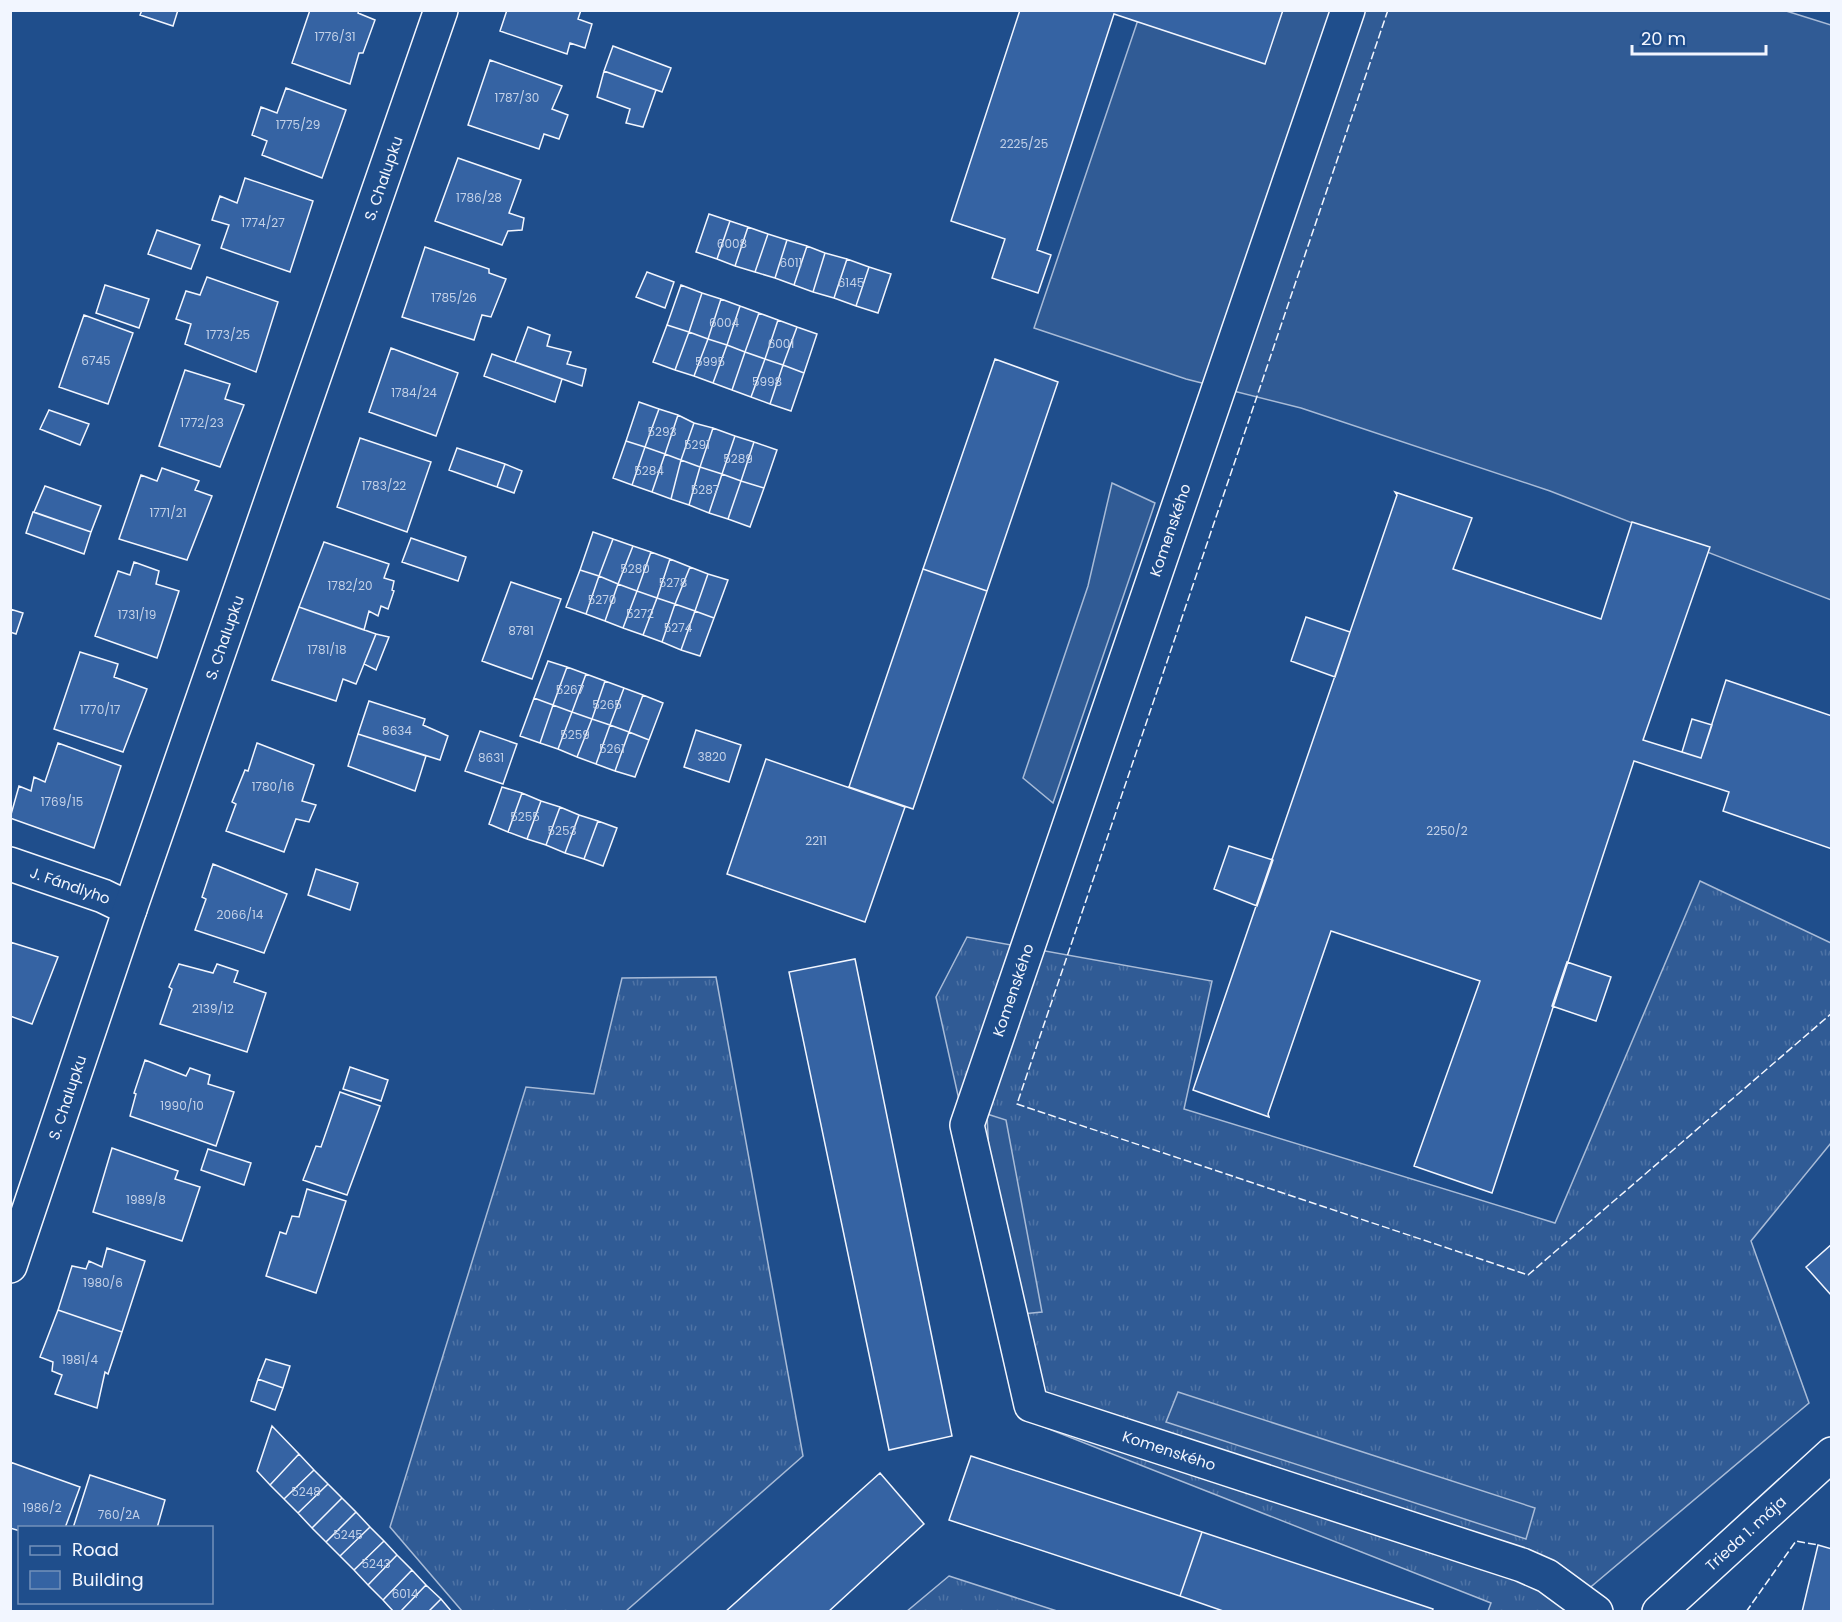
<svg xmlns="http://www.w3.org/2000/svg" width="1842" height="1622" viewBox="0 0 1842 1622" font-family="Poppins,sans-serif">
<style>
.grass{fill:url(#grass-tufts);stroke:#a8bbd7;stroke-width:1.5}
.built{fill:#305b95;stroke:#a8bbd7;stroke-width:1.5}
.building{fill:#3563a3;stroke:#f2f6ff;stroke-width:1.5}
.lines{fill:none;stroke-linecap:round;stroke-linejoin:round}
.minor-casing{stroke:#f2f6ff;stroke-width:36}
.minor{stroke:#1f4e8c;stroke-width:33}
.fence{stroke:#f2f6ff;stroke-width:1.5;stroke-dasharray:8 3;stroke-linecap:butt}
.labels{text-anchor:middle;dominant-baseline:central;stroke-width:4.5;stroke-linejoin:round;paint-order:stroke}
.number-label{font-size:12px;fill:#c3d1e8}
.street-label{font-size:15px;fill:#f2f6ff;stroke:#1f4e8c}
</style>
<defs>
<pattern id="grass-tufts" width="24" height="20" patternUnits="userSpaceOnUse" patternTransform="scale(1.5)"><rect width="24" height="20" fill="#305b95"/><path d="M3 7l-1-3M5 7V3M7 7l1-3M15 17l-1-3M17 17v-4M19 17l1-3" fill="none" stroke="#4e73a5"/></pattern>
</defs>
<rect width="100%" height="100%" fill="#1f4e8c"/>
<path class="grass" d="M1700 881 1831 943V1143L1751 1241 1809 1403 1561 1612 1488 1611 1491 1603 1031 1422 936 997 967 937 1212 981 1184 1109 1555 1223Z
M716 977 803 1456 626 1611H462L390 1527 526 1087 594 1094 622 978Z
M949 1576 1057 1611 906 1612Z"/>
<path class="built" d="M1783 10 1831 25V600L1550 491 1301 408 1186 379 1034 328 1141 11Z
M1112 483 1155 503 1053 803 1023 778 1088 586Z
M987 1114 1006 1120 1042 1312 1022 1314 990 1178Z
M1178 1392 1535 1508 1526 1539 1166 1422Z"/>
<path class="building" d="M142 10H178L173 26 140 15Z
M310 10H359L358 13 375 20 363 53H359L350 84 292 63Z
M507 10H581L578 19 592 24 585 48 570 43 567 54 500 31Z
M1020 10H1283L1265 64 1114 14 1037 250 1051 255 1038 293 992 278 1005 239 951 221Z
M613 46 671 68 662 92 604 71Z
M490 60 562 86 552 109 568 115 559 139 544 134 539 149 468 125Z
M604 71 656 90 643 127 626 123 630 109 597 97Z
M286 88 346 110 322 178 262 155 267 141 252 135 261 107 277 113Z
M458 158 521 180 509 213 524 218 522 230 508 231 502 245 435 221Z
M245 178 313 201 290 272 221 248 229 225 212 220 220 196 237 203Z
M709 214 730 221 717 259 696 252Z
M730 221 748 227 735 266 717 259Z
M748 227 768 234 755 272 735 266Z
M157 230 200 245 191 269 148 254Z
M768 234 787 240 775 278 755 272Z
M787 240 807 246 794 285 775 278Z
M807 246 825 253 813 292 794 285Z
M425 247 489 269V273L506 279 491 317 482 315 474 340 402 317Z
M825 253 847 259 834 298 813 292Z
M847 259 869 267 856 306 834 298Z
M869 267 891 274 878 313 856 306Z
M647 272 674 282 665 308 636 297Z
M207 277 278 302 256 372 185 344 191 324 176 319 186 291 200 295Z
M105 285 149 299 139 328 96 313Z
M681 285 702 293 689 332 667 325Z
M702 293 721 299 708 339 689 332Z
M721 299 740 306 727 345 708 339Z
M740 306 759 313 745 352 727 345Z
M759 313 778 320 765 359 745 352Z
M84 315 133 333 108 404 59 387Z
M778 320 797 327 783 365 765 359Z
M667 325 689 332 675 370 653 362Z
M528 327 550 335 547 346 571 352 567 364 586 369 582 386 515 362Z
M797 327 817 334 804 373 783 365Z
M689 332 708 339 694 376 675 370Z
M708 339 727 345 713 383 694 376Z
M727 345 745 352 732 390 713 383Z
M391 348 458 373 436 436 369 412Z
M745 352 765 359 751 397 732 390Z
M492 354 562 379 555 402 484 376Z
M765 359 783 365 770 404 751 397Z
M995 359 1058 382 987 591 923 569Z
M783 365 804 373 791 411 770 404Z
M185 370 230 384 225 399 244 405 220 467 159 446Z
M639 402 659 409 645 447 626 441Z
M659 409 678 415 665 454 645 447Z
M49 410 89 424 80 445 40 429Z
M678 415 694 423 681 460 665 454Z
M694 423 713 428 700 467 681 460Z
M713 428 735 436 722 474 700 467Z
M735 436 754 442 741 481 722 474Z
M360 438 431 462 407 532 337 507Z
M626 441 645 447 632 485 613 478Z
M754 442 777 450 764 488 741 481Z
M645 447 665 454 652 492 632 485Z
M457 448 505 464 497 487 449 470Z
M665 454 681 460 671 499 652 492Z
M681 460 700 467 689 505 671 499Z
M505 464 522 471 514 493 497 487Z
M700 467 722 474 709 513 689 505Z
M162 468 199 481 195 490 212 496 187 560 119 539 141 475 157 481Z
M722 474 741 481 728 519 709 513Z
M741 481 764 488 750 527 728 519Z
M45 486 101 506 91 532 34 512Z
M1395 492 1472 518 1453 569 1601 619 1632 522 1710 547 1643 740 1701 758 1726 680 1832 716V849L1723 811 1729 792 1634 761 1492 1193 1414 1166 1480 981 1331 931 1268 1114 1269 1117 1193 1090 1397 495Z
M33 512 91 532 84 554 26 533Z
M593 532 613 539 599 576 580 570Z
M411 538 466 557 458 581 402 562Z
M613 539 633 546 618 584 599 576Z
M324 542 389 564 384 578 394 581 392 590 394 591 388 609 381 606 378 616 369 611 364 630 299 607Z
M633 546 651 552 637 591 618 584Z
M651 552 670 559 657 598 637 591Z
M670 559 690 567 675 604 657 598Z
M134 562 159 571 156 584 179 591 157 658 95 636 118 571 130 575Z
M690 567 708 574 695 611 675 604Z
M923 569 987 591 913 809 849 787Z
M580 570 599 576 586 614 566 607Z
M708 574 728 580 714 618 695 611Z
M599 576 618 584 605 621 586 614Z
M511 582 561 599 532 679 482 661Z
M618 584 637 591 623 628 605 621Z
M637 591 657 598 643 635 623 628Z
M657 598 675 604 662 642 643 635Z
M675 604 695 611 681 650 662 642Z
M299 607 376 634 356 684 343 679 336 701 272 680Z
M10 609 23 613 16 634 10 632Z
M695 611 714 618 700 656 681 650Z
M1306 617 1350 632 1335 677 1291 661Z
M376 634 389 637 376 670 364 664Z
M80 652 118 664 114 677 147 689 123 752 54 729Z
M548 661 567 667 553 705 534 698Z
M567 667 586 674 572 712 553 705Z
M586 674 605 681 592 719 572 712Z
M605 681 624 688 610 725 592 719Z
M624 688 643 695 629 732 610 725Z
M643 695 663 703 649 740 629 732Z
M534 698 553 705 540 743 520 736Z
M369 701 425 719 423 725 448 736 440 760 358 734Z
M553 705 572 712 558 749 540 743Z
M572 712 592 719 577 757 558 749Z
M592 719 610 725 596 764 577 757Z
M1692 719 1712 725 1701 758 1682 752Z
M610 725 629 732 615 771 596 764Z
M696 730 741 745 729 782 684 767Z
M480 731 517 744 503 784 465 771Z
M629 732 649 740 635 777 615 771Z
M358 734 426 756 415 791 348 766Z
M58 743 121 766 94 848 10 818 19 786 31 791 34 777 45 782Z
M257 743 314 765 302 801 316 805 309 822 296 819 284 852 226 831 236 804 232 802 245 770 248 771Z
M766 759 905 807 865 922 727 874Z
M502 787 522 793 508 832 489 824Z
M522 793 541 801 527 839 508 832Z
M541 801 560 807 546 845 527 839Z
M560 807 579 815 565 853 546 845Z
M579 815 598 821 584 859 565 853Z
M598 821 617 828 603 866 584 859Z
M1229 846 1273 860 1257 906 1214 889Z
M213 864 287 894 264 953 195 930 206 899 202 897Z
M316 869 358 883 350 910 308 895Z
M10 942 58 957 32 1024 10 1016Z
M855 959 952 1436 889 1450 789 972Z
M1567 962 1611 977 1596 1021 1552 1006Z
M179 964 213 973 217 964 238 971 234 982 266 993 247 1052 160 1024 172 989 169 987Z
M145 1060 186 1076 190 1068 210 1075 208 1084 234 1092 216 1146 130 1116 136 1094 134 1093Z
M350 1067 388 1080 381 1101 343 1089Z
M340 1092 380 1106 347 1195 303 1180 316 1146 321 1147Z
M112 1148 178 1171 175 1179 200 1187 182 1241 93 1212Z
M208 1149 251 1163 244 1185 201 1170Z
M307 1189 346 1201 316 1293 266 1276 280 1232 286 1234 292 1216 299 1217Z
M1832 1244V1295H1831L1806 1267Z
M107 1248 145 1261 122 1332 58 1310 72 1266 86 1269 89 1261 102 1267Z
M58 1310 122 1332 108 1374 105 1372 97 1408 55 1394 62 1375 52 1371 53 1362 40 1357Z
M266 1359 290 1366 283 1388 258 1379Z
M258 1379 283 1388 275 1410 251 1401Z
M272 1426 299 1454 270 1485 257 1471Z
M299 1454 314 1470 284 1499 270 1485Z
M971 1456 1202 1532 1180 1596 949 1520Z
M10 1462 80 1487 65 1528H20V1531L10 1528Z
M314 1470 328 1484 298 1513 284 1499Z
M880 1473 924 1524 828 1612H725Z
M90 1475 165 1500 157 1528H73Z
M328 1484 342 1498 312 1528 298 1513Z
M342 1498 356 1512 326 1542 312 1528Z
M356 1512 370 1527 340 1556 326 1542Z
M370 1527 384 1541 354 1570 340 1556Z
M1202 1532 1433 1609 1432 1612H1226L1180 1596Z
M384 1541 397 1555 368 1585 354 1570Z
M1818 1545 1832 1549V1612H1802Z
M397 1555 412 1570 383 1600 368 1585Z
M412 1570 426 1585 400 1612H394L383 1600Z
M426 1585 441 1599 428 1612H400Z
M441 1599 452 1612H428Z"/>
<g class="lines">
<defs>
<g id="minor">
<path id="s1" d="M1348 10 967 1125 1031 1405 1522 1565 1547 1576 1596 1612"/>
<path id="s2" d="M10 864 103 896 130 909"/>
<path id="s3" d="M10 1266 130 909 441 10"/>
<path id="s4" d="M1659 1612 1832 1454"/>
</g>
</defs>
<use href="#minor" class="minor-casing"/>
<use href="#minor" class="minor"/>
<path class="fence" d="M1388 10 1017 1104 1528 1275 1832 1013
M1746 1612 1796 1541 1818 1545"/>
</g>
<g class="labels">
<g class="number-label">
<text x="335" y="36">1776/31</text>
<text x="517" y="97">1787/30</text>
<text x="298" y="124">1775/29</text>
<text x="1024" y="143">2225/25</text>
<text x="479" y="197">1786/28</text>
<text x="263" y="222">1774/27</text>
<text x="732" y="243">6008</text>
<text x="791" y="262">6011</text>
<text x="851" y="282">6145</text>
<text x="454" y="297">1785/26</text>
<text x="724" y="322">6004</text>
<text x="228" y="334">1773/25</text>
<text x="781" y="343">6001</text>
<text x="96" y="360">6745</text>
<text x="710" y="361">5995</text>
<text x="767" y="381">5998</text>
<text x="414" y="392">1784/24</text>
<text x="202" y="422">1772/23</text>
<text x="662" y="431">5293</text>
<text x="697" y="444">5291</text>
<text x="738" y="458">5289</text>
<text x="649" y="470">5284</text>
<text x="384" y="485">1783/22</text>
<text x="705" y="489">5287</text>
<text x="168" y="512">1771/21</text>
<text x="635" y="568">5280</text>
<text x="673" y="582">5278</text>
<text x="350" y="585">1782/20</text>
<text x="602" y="599">5270</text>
<text x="640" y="613">5272</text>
<text x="137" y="614">1731/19</text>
<text x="678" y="627">5274</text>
<text x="521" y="630">8781</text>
<text x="327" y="649">1781/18</text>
<text x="570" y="689">5267</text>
<text x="607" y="704">5265</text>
<text x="100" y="709">1770/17</text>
<text x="397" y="730">8634</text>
<text x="575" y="734">5259</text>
<text x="612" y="748">5261</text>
<text x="712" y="756">3820</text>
<text x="491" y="757">8631</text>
<text x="273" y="786">1780/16</text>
<text x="62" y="801">1769/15</text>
<text x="525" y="816">5255</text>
<text x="562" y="830">5253</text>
<text x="1447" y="830">2250/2</text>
<text x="816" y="840">2211</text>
<text x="240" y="914">2066/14</text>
<text x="213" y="1008">2139/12</text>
<text x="182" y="1105">1990/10</text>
<text x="146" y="1199">1989/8</text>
<text x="103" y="1282">1980/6</text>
<text x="80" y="1359">1981/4</text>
<text x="306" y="1491">5248</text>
<text x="42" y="1507">1986/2</text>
<text x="119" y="1514">760/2A</text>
<text x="348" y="1534">5245</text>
<text x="376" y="1563">5243</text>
<text x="405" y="1593">6014</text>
</g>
<g class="street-label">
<text stroke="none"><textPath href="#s3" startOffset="1150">S. Chalupku</textPath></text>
<text transform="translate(1170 530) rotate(-71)">Komenského</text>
<text stroke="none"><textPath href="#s3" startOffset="664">S. Chalupku</textPath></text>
<text stroke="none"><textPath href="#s2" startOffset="64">J. Fándlyho</textPath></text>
<text transform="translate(1013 990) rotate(-71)">Komenského</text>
<text stroke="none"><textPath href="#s3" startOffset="178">S. Chalupku</textPath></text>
<text stroke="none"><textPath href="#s1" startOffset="1611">Komenského</textPath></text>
<text stroke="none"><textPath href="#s4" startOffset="117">Trieda 1. mája</textPath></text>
</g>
</g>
<rect width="1842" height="1622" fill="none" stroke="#f2f6ff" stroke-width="24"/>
<rect x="18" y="1526" width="195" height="78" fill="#1f4e8c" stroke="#7391ba" stroke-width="1.5"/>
<rect x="30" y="1546" width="30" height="9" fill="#1f4e8c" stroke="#7391ba" stroke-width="1.5"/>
<text x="72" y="1556" font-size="18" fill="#f2f6ff">Road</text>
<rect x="30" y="1571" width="30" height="18" fill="#3563a3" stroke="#7391ba" stroke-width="1.5"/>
<text x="72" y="1586" font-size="18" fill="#f2f6ff">Building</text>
<path d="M1632 45v9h134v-9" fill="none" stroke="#f2f6ff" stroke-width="3"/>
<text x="1641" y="45" font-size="18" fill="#f2f6ff" stroke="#1f4e8c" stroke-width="4.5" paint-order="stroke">20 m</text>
</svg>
